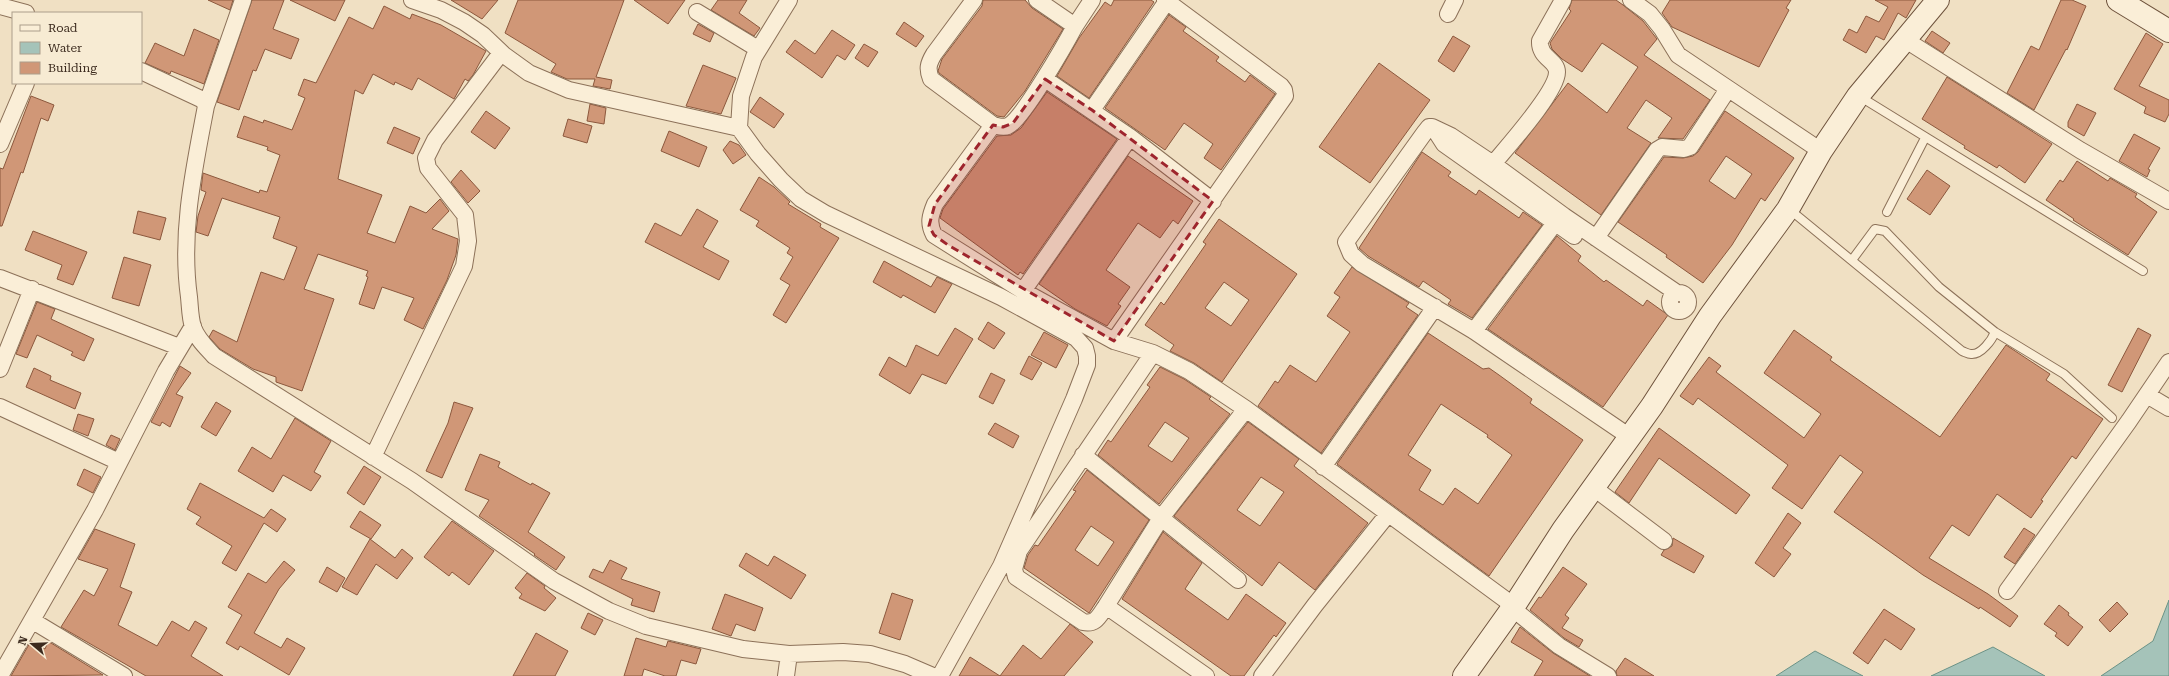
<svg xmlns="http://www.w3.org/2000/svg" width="2169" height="676" viewBox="0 0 2169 676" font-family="'Roboto Serif',serif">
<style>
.water{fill:#a5c3b9;stroke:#6b9286}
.building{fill:#d09777;stroke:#8c583d;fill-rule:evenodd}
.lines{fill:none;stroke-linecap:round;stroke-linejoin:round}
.lane-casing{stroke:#8c7159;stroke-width:10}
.street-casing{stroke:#8c7159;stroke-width:18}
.secondary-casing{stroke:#6e523c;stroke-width:24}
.lane{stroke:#faeed7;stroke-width:8}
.street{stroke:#faeed7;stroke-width:16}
.secondary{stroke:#faeed7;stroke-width:22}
.marked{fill:#9e252d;fill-opacity:0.2;stroke:#9e252d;stroke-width:3;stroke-dasharray:8 5;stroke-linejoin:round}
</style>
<rect width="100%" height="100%" fill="#f0e0c3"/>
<path class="water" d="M2169 600V676H2101L2153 641Z
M1993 647 2045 676H1931Z
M1815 651 1863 676H1776Z"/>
<path class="building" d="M208 0H233L230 10Z
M252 0H284L273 29 299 39 291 59 265 49 256 71 253 70 239 110 217 102Z
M290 0H345L335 21Z
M451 0H498L482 19Z
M518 0H624L596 77 612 80 610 89 593 86 595 79H567L551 72 556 64 505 33Z
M634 0H685L668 24Z
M718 0H747L739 13 760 28 754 36 711 10Z
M983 0H1025L1032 8 1063 29 1025 91 1004 117 997 116 939 73 938 71 942 59 982 6Z
M1114 0H1151L1154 2 1089 98 1057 76 1079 38 1105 2 1111 6Z
M1572 0H1616L1623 5 1643 21 1657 39 1644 55 1710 100 1683 139 1658 138 1672 118 1646 100 1627 128 1651 143 1601 215 1515 153 1568 83 1607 113 1638 67 1602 43 1582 72 1562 59 1552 49 1550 43 1571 11 1569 9Z
M1670 0H1791L1786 8 1789 10 1759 67 1672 27 1662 13Z
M1875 0H1916L1906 18 1898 13 1884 40 1876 36 1866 53 1843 40 1849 29 1857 33 1866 16 1879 22 1888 7Z
M2061 0H2072L2086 6 2067 50 2066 49 2034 110 2007 93 2031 46 2039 50Z
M384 6 410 19 412 14 441 25 486 51 473 75 468 81 465 79 454 99 418 78 412 90 395 82 394 85 373 74 363 94 355 90 338 179 382 195 367 233 395 243 410 206 426 213 440 199 449 211 432 229 458 239 456 255 447 280 423 329 404 320 414 298 382 287 374 309 359 304 368 277 366 276 368 271 318 254 304 289 334 299 302 391 276 382V377L253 369 220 349 209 337 213 330 237 342 261 272 284 280 297 247 273 238 280 217 222 198 208 236 196 232 198 216 206 192 201 190 203 173 259 193 260 190 267 192 280 155 267 150 268 147 237 137 244 116 263 123 264 120 292 130 305 98 298 95 304 79 316 83 349 17 373 29Z
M1169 15 1186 27 1183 31 1219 57 1216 61 1245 82 1250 75 1275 94 1221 170 1204 158 1213 144 1184 123 1165 150 1105 108Z
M904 22 924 36 916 47 896 34Z
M698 24 714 33 710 42 693 34Z
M194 29 219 40 204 84 171 71 170 74 145 63 155 43 184 56Z
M832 30 855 45 845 60 837 55 822 78 786 52 795 40 815 54Z
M1932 31 1950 43 1943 53 1925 41Z
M2146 33 2163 44 2139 86 2169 100V114L2165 122 2144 113 2146 107 2114 89Z
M1453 36 1470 46 1454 72 1438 61Z
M864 44 878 52 868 67 855 58Z
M1379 63 1430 100 1370 183 1319 147Z
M703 65 736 78 721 114 686 106Z
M1947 77 2052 144 2025 183 1999 165 1997 168 1964 148 1965 146 1922 119Z
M1047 92 1117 139 1023 274 1020 272 1018 275 940 218 943 209 997 136 1011 135 1021 128Z
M31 96 54 105 48 121 41 118 23 173 21 172 2 226H0V168L3 169Z
M760 97 784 114 774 128 750 112Z
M590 104 606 108 604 124 587 121Z
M2077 104 2096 113 2084 136 2068 127V122Z
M486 111 510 128 495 149 471 132Z
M1725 111 1794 158 1765 201 1761 198 1732 245 1703 283 1666 257 1667 255 1618 222 1664 157 1683 158 1693 156 1698 152ZM1726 156 1752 174 1735 199 1709 181Z
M568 119 592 126 587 143 563 136Z
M394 127 420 138 413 154 387 143Z
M669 131 707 147 699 167 661 151Z
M2134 134 2160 148 2148 169 2150 170 2147 177 2119 161Z
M730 141 739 145 746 155 733 164 723 150Z
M1422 152 1451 172 1448 176 1476 195 1479 190 1519 218 1523 212 1542 225 1472 318 1448 304 1451 300 1423 281 1419 287 1368 256 1359 248Z
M1128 156 1193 201 1178 224 1173 220 1160 238 1138 223 1106 270 1130 287 1118 304 1121 306 1107 326 1075 309 1039 284Z
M2077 161 2108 181 2110 178 2137 194 2135 197 2157 212 2128 255 2073 220 2074 219 2046 200 2060 180 2063 182Z
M461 170 480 191 468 203 451 182Z
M1927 170 1950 186 1930 215 1907 199Z
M759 177 774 187 790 202 788 204 821 224 820 227 839 238 786 323 773 315 790 285 780 279 793 257 787 253 790 248 756 226 759 221 740 210Z
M697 209 718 221 703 247 729 261 719 280 645 242 655 223 681 236Z
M138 211 166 218 160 240 133 233Z
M1219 219 1297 274 1222 382 1194 363 1170 351 1174 345 1145 325 1161 302 1164 305 1206 244 1203 242ZM1224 282 1249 300 1231 326 1205 308Z
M33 231 87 252 73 285 57 279 62 265 25 250Z
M1557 236 1581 256 1578 261 1604 282 1606 280 1643 306 1647 300 1668 315 1603 407 1488 329Z
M124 257 151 265 139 306 112 298Z
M884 261 931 287 937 277 952 284 935 313 903 295 901 298 873 282Z
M1352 267 1409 303 1406 307 1418 315 1321 453 1258 406 1275 381 1278 383 1290 365 1316 382 1350 332 1327 316 1340 297 1334 293Z
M37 302 55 309 51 319 94 339 84 361 71 355 73 352 37 335 27 358 16 354Z
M988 322 1005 333 994 349 978 339Z
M955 328 973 339 946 384 922 374 910 394 879 375 889 357 906 367 916 345 938 356Z
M2138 328 2151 335 2122 392 2108 385Z
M1794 330 1832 357 1830 360 1940 437 2006 345 2050 374 2046 380 2103 419 2076 459 2072 456 2041 500 2043 501 2031 518 1997 494 1969 536 1952 525 1929 558 1988 594 2018 616 2010 627 1980 607 1979 609 1923 575 1834 512 1863 472 1840 455 1802 509 1772 488 1788 465 1698 398 1693 405 1680 396 1709 357 1721 366 1716 372 1804 438 1821 414 1764 373Z
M1044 332 1068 345 1056 368 1031 355Z
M1428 333 1483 369 1489 368 1499 375 1532 399 1530 403 1583 440 1489 576 1337 464ZM1441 404 1488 435 1487 437 1512 455 1478 504 1455 488 1443 505 1419 490 1431 470 1408 455Z
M1029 356 1042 363 1032 380 1020 374Z
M180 366 191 373 176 394 183 397 170 427 162 422 160 426 155 424 151 422Z
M1160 367 1184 379 1211 397 1209 399 1230 414 1159 504 1098 455 1108 440 1111 442 1150 387 1147 385ZM1165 422 1189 438 1172 462 1148 446Z
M34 368 51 376 50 380 81 393 75 409 26 387Z
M991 373 1005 380 993 404 979 397Z
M216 402 231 411 216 436 201 427Z
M454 402 473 408 442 478 426 471 448 423Z
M78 414 94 419 88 436 73 430Z
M295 418 331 441 314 472 321 476 311 491 283 475 273 492 238 471 252 447 271 459Z
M1248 422 1299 459 1294 466 1368 523 1315 590 1279 562 1262 586 1174 516ZM1261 477 1284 492 1260 526 1237 510Z
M995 423 1019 436 1013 448 988 434Z
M1659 428 1750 495 1736 514 1659 458 1629 503 1615 492Z
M111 435 120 439 115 450 106 445Z
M480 454 500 462 498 467 531 485 532 483 550 493 528 532 565 557 556 570 534 555 535 554 479 516 489 500 465 490Z
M364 466 381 477 364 505 347 493Z
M84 469 101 477 93 493 77 485Z
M1087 470 1149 520 1089 613 1024 568 1028 555 1035 545 1038 546 1076 491 1073 490ZM1091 526 1114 542 1098 566 1075 550Z
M200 483 264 518 271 509 286 519 277 532 264 523 236 571 222 563 232 546 196 524 201 517 187 509Z
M360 511 381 525 371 539 350 527Z
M1788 513 1801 523 1783 548 1791 554 1774 577 1755 563Z
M452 521 494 551 469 585 452 572 449 576 424 557Z
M2024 528 2035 535 2015 564 2004 557Z
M95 529 135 544 120 587 132 592 118 625 157 646 172 621 189 631 195 621 207 628 191 656 223 676H146L61 627 84 590 94 596 108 569 78 559Z
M1163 532 1202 563 1185 589 1228 620 1246 594 1286 623 1276 637 1274 635 1244 676H1231L1122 599Z
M1673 538 1704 556 1694 573 1661 555 1664 550 1672 546Z
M370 539 395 558 402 549 413 558 397 579 376 564 357 595 342 587Z
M746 553 768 566 774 556 806 575 791 599 739 566Z
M610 560 627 568 621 579 660 592 654 612 631 605 633 599 589 577 593 569 603 573Z
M284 561 295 570 279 589 254 633 281 648 287 638 305 648 289 675 240 646 238 650 226 643 242 615 228 607 248 573 266 583Z
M327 567 345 578 337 592 319 582Z
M1563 567 1587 584 1565 615 1569 618 1562 628 1583 640 1579 647 1564 638 1530 610 1539 597 1541 598Z
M527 573 545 586 544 588 556 598 545 611 519 598 522 594 515 588Z
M892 593 913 600 900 640 879 633Z
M725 594 763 608 755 631 736 624 731 636 712 629Z
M2117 602 2128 614 2110 632 2099 620Z
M2059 605 2069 613 2068 615 2083 627 2068 646 2055 636 2057 633 2044 624Z
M1884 609 1915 629 1901 650 1885 639 1868 664 1853 653Z
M588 613 603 620 595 635 581 628Z
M1070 624 1093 642 1064 676H959L970 657 1000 676 1023 645 1041 659Z
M1520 627 1553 653 1590 676H1534L1543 661 1511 642Z
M536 633 568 651 555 676H513Z
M636 638 666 647 668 641 701 649 696 664 681 660 676 676H665L644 669 642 676H624Z
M31 641 45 649 48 642 51 643 103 675 11 676Z
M1625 658 1654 676H1617L1616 671Z"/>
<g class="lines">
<defs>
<path id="lane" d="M1859 96 2143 271
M1789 209 1962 351C1965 352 1968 354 1971 354 1981 355 1992 340 1995 332
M1887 212 1925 138
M1852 260 1875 229 1885 231 1939 287 1995 332 2064 374 2112 418"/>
<path id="street" d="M412 0 441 10 464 22 483 35 504 55 529 73 569 90 739 128
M789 0 754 57 741 96 739 128 758 154 781 180 801 199 826 214 1001 297 1076 338 1085 348 1087 356V365L1074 399 1001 566 940 676
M974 0 934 54C928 64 927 69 931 79L993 125C998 126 1003 128 1008 126 1022 120 1066 43 1075 26L1037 0
M1631 0 1650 14 1662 29 1678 55 1821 151
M0 6 26 13
M697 12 758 49
M1448 14 1455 0
M1075 26 1092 0
M1904 39 2080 150 2169 201
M141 71 203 100 206 106C194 169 180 232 189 297 190 306 190 318 193 327 197 339 206 347 214 356L412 481 554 581 609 611 646 626 743 649 789 654 843 652 870 654 905 664 933 676
M1045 79 1130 137 1213 201
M206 106 243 0
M1092 110 1167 1
M993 125 935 204C930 216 928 223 934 235L1023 291 1114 341 1153 353 1189 371 1246 409 1514 606
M1435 130 1444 144 1574 236
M0 144 26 83
M1493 164C1507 147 1557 92 1557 72 1557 60 1539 58 1540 41L1563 0
M1596 238 1657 150 1662 147 1684 149 1690 147 1728 89
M0 278 179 347
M1023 291 1130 137
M1670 302a9 9 0 1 1 18 0a9 9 0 1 1-18 0Z
M1474 331 1555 223
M1114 341 1285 96 1284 90 1281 86 1165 0
M1153 353 1019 551 1014 569 1016 577 1083 622C1096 625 1099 616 1106 606L1206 676
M0 369 32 289
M2147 395 2169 408
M0 407 119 462
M1630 437 1474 331 1362 264 1351 254 1346 242 1425 132 1429 127H1432L1451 136 1493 164 1564 216 1677 293
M1083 455 1238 580
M373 457 464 266 468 241 465 215 428 168 426 158 435 140 501 53
M1323 467 1435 307
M1594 488 1664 541
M2007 591 2129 421 2169 362
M1106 606 1161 518 1246 409
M1512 608 1559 646 1608 676
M33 621 124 676
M0 676 95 510 166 371 193 326
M786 676 789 654
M1262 676 1315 605 1388 514"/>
<path id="secondary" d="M2118 0 2169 31
M1464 676 1514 606 1563 530 1652 406 1710 316 1788 209 1821 151 1858 96 1938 0"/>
</defs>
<use href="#lane" class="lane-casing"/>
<use href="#street" class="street-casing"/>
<use href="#secondary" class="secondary-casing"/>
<use href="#lane" class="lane"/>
<use href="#street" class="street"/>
<use href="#secondary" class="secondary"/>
</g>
<path class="marked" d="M1045 79 1092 110 1213 201 1114 341 948 245 934 235 929 226 935 204 993 125 1003 127 1013 123Z"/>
<rect x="12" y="12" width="130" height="72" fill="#f7ebd3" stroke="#ac9e8b"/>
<rect x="20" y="25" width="20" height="6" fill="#faeed7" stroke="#ac9e8b"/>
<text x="48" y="32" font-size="12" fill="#3b2a1e">Road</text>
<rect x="20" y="42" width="20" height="12" fill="#a5c3b9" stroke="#ac9e8b"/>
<text x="48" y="52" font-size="12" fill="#3b2a1e">Water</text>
<rect x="20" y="62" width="20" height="12" fill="#d09777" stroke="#ac9e8b"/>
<text x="48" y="72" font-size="12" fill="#3b2a1e">Building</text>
<g transform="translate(32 644) rotate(289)" stroke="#f7ebd3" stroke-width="3" paint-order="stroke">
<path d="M0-3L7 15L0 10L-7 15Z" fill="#3b2a1e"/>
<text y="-6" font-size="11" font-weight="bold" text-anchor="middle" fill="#3b2a1e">N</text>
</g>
</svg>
